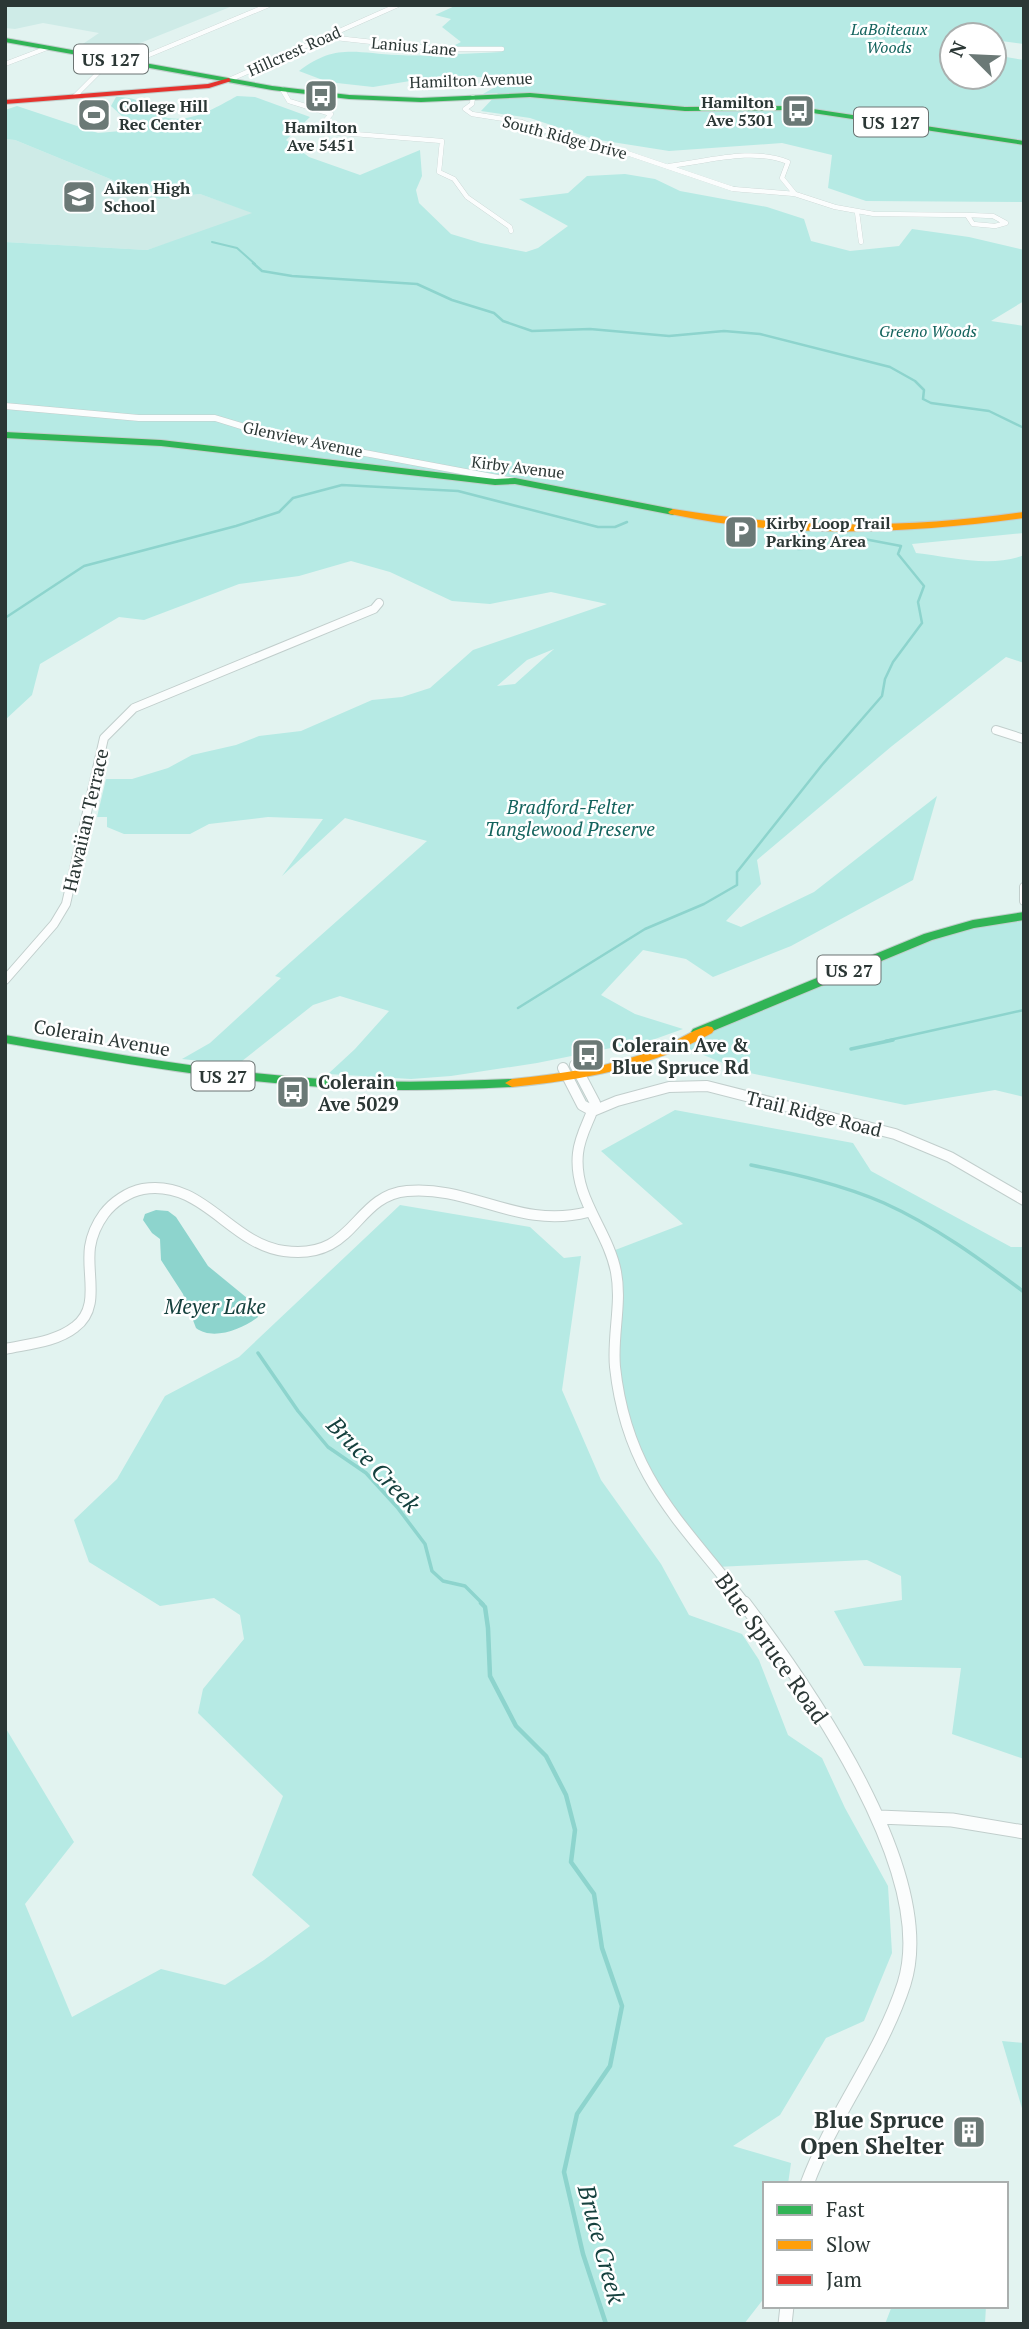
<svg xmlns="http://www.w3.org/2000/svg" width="1029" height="2329" viewBox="0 0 1029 2329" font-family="'PT Serif',serif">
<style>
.built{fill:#ceebe7}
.green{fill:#b6eae4;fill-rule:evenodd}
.water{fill:#8dd4cd}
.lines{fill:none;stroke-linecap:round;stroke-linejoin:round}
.stream-far3{stroke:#8dd4cd;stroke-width:2}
.stream-far2{stroke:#8dd4cd;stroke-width:2.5}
.stream-far1{stroke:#8dd4cd;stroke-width:3.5}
.stream{stroke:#8dd4cd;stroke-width:4.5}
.street-far4-casing{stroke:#c1cecc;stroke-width:5}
.street-far3-casing{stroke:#c1cecc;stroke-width:7}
.street-far2-casing{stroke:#c1cecc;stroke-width:10}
.street-far1-casing{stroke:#c1cecc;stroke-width:12}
.street-casing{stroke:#c1cecc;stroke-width:15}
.fast-casing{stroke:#c1cecc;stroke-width:2}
.slow-casing{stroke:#c1cecc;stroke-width:2}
.jam-casing{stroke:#c1cecc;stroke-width:2}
.street-far4{stroke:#fbfdfd;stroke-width:4.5}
.street-far3{stroke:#fbfdfd;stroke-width:6}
.street-far2{stroke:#fbfdfd;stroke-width:8}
.street-far1{stroke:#fbfdfd;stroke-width:10}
.street{stroke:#fbfdfd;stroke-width:13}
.fast{fill:#30b455;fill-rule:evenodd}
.slow{fill:#ff9f0a;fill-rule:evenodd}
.jam{fill:#e5322d;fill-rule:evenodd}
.labels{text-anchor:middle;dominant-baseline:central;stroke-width:5;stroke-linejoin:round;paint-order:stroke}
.far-park-label{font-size:16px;font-style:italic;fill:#13635d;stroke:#fff}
.far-street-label{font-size:16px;fill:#2b3735;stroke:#fff}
.far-poi-label{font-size:16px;font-weight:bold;fill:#2b3735;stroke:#fff;text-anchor:start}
.shield{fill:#fff;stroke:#6b7372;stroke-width:2}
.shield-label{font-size:18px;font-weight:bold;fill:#2b3735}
.park-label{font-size:19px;font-style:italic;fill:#13635d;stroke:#fff}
.street-label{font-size:19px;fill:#2b3735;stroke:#fff}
.poi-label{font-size:19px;font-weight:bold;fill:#2b3735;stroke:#fff;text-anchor:start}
.water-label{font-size:21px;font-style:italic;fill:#15413e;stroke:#fff}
.near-street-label{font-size:23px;fill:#2b3735;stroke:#fff}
.near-poi-label{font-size:23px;font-weight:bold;fill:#2b3735;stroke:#fff;text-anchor:end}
.near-water-label{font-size:24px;font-style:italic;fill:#15413e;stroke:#fff}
</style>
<rect width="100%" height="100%" fill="#e2f3f0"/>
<path class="built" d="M13 5H235L103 58 71 52 99 33 43 23 15 29 5 28V8Z
M5 139 15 140 159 199 200 194 257 214 147 250 5 242Z"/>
<path class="green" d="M457 5H1024V44L994 40V35H952V77H994V55L1024 60V202L866 201 828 188 832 155 782 143 669 151 593 139 530 118 481 111 498 93 483 94 509 79 447 75 373 87 328 82 299 71C335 43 356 53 398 55 432 57 468 53 502 52L451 47 461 42 442 27 451 19 435 15Z
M237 96 255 97 310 117 286 140 309 157 360 175 420 150 422 176 416 190 419 203 451 234 481 243 526 252 538 248 568 226 519 199 568 193 587 176 625 174 655 179 680 191 767 207 804 219 811 241 850 251 899 246 912 229 969 237 1024 250V301L991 321 1024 326V533L912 544 916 553C950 557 992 568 1024 555V663L1006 657 892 746 757 860 761 884 726 921 741 927 814 892 937 796 913 880 791 946 713 977 686 959 643 950 601 995 635 1014 683 1029 655 1039 537 1063 451 1076 411 1079 328 1074 355 1049 389 1011 340 996 313 1005 237 1065 182 1059 210 1043 281 978 275 976 427 841 345 818 282 876 323 819 268 817 209 824 190 834H124L107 827V817H97L106 779H132L168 768 192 755 236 745 259 736 301 731 372 700 402 697 430 688 473 650 607 604 551 592 490 604 452 601 390 572 351 561 299 576 239 584 144 620 119 617 40 664 32 695 5 720V242L147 250 252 213 200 194 159 199 15 140 5 139V110L17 106 98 133 132 130 125 119 111 106 116 97C144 97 138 106 159 115 185 127 215 108 237 96ZM554 649 515 684 497 686 527 660Z
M1024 916V1097L995 1090 905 1105 745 1072 684 1047 707 1030 928 937Z
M675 1110 853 1143 871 1171 1011 1247H1024V1759L952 1734 961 1668 864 1666 834 1611 902 1600 901 1576 867 1560 716 1567 647 1477 620 1390 618 1304 610 1252 683 1224 601 1151Z
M400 1205 530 1227 564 1258 581 1256 562 1390 601 1480 661 1564 689 1615 742 1634 759 1660 788 1735 822 1758 845 1808 888 1886 892 1953 864 2021 826 2038 780 2115 733 2146 791 2163 788 2184H765V2297L744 2324H5V1727L74 1842 25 1904 72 2017 161 1969 225 1985 264 1960 310 1926 252 1875 283 1796 198 1713 203 1689 244 1639 240 1615 214 1598 160 1606 89 1562 74 1520 117 1479 165 1396 239 1357Z
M1002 2041 1024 2043V2115Z
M892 2306H986L985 2324H885Z"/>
<path class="water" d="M156 1210 168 1211 176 1217 208 1266 247 1298 258 1317C242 1329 213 1341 196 1328L183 1294 161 1260 160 1239 152 1233 143 1220 145 1214Z"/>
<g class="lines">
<path class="stream-far3" d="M212 242 237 248 255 264"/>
<path class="stream-far2" d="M253 263 262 271 292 276 417 284 452 300 494 313 503 321 532 331 590 329 669 336 724 331 760 334 890 367 915 381 924 390 923 399 931 403 989 411 1024 428
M5 618 84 566 236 526 279 512 293 498 342 485 458 491 598 527H615L627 522
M518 1008 645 929 704 904 737 885V872L822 765 882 696 885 679 893 662 922 623 918 602 924 586 898 554 901 546 864 539 821 548 798 549
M885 1041 1024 1010"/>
<path class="stream-far1" d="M851 1049 893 1040
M751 1165C795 1174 843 1185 884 1203 935 1226 980 1259 1024 1292
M258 1353 298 1411 328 1447 366 1473 397 1507 425 1544 432 1571 443 1581 465 1586 483 1604"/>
<path class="stream" d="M481 1603 485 1607 488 1628 490 1676 516 1726 546 1756 566 1795 575 1830 571 1862 594 1894 602 1948 622 2006 610 2066 577 2114 564 2172 583 2254 606 2324"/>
<defs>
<path id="street-far4" d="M327 37 436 49H502
M132 62 269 5
M5 64 47 48
M229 80 398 5
M282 89 289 101 331 114 321 126 329 132 442 141 439 172 454 179 467 197 510 227 511 231
M75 96 112 59
M473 97 472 104 465 109 472 114 522 122 569 140 627 153 733 189 795 194 835 207 874 214 967 215
M669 166C706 162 752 147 788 162L782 178 795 194
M857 212 861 242
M967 215 993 216 1006 223 995 226 973 224Z"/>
<path id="street-far3" d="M5 406 139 418H215L274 436 514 481"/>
<path id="street-far2" d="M996 730 1024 739
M1024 887V901
M5 980 54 924 66 904 104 738 134 708 374 609 379 603"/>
<path id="street-far1" d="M575 1065 595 1103C590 1120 580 1134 578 1153 573 1198 608 1230 616 1272 622 1303 612 1336 615 1367 627 1478 682 1522 745 1604
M563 1068 582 1105 593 1111
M593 1111 617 1101 669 1087 707 1086 895 1134 950 1157 1024 1200
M5 1349C28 1344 56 1342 75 1327 101 1308 86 1274 90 1247 92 1234 96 1225 104 1214 113 1202 128 1192 143 1189 203 1179 230 1244 284 1251 356 1261 353 1196 407 1191 471 1185 519 1230 588 1212"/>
<path id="street" d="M744 1603C808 1688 939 1874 904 1984 881 2055 833 2114 807 2184
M879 1817 952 1820 1024 1832
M785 2324 787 2306"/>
<path id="fast" d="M5 38 272 86 349 95 421 98 530 93 685 107 793 106 1024 141V145L793 110 685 111 530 97 421 102 349 99 272 90 5 42Z
M5 432 161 440 495 479 515 478 673 509 678 512 673 515 515 484 495 485 161 446 5 438Z
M1024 912V920L974 928 932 940 703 1035 698 1036 691 1032 693 1029 924 934 973 920Z
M5 1035C110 1053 215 1072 321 1079 385 1083 448 1082 512 1079L519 1083 512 1087C448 1090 385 1092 321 1087 215 1080 110 1061 5 1043Z"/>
<path id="slow" d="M673 509C793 529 904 529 1024 512V518C907 534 786 539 670 514L668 512Z
M707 1026 712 1027 714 1030 712 1033C650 1068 582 1080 512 1087L505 1083 512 1079C561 1074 611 1067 657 1049 674 1043 690 1031 707 1026Z"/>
<path id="jam" d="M229 78 231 81 209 88 5 104V100L208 84Z"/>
</defs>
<use href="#street-far4" class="street-far4-casing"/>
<use href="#street-far3" class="street-far3-casing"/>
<use href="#street-far2" class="street-far2-casing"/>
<use href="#street-far1" class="street-far1-casing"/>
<use href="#street" class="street-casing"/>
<use href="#fast" class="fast-casing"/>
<use href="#slow" class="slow-casing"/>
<use href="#jam" class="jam-casing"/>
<use href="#street-far4" class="street-far4"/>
<use href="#street-far3" class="street-far3"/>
<use href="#street-far2" class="street-far2"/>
<use href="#street-far1" class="street-far1"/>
<use href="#street" class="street"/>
<use href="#fast" class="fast"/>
<use href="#slow" class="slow"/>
<use href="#jam" class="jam"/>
</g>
<defs>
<symbol id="bus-square" viewBox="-11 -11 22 22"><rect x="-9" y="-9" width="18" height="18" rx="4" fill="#6b7976" stroke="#fff"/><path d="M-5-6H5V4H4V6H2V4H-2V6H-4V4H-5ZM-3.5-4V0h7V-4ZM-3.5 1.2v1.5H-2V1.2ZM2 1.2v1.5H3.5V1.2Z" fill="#fff"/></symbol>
<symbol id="stadium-square" viewBox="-11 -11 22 22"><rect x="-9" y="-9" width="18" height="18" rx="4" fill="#6b7976" stroke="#fff"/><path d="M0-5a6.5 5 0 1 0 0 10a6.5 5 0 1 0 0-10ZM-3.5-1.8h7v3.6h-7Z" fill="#fff"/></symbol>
<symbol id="school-square" viewBox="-11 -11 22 22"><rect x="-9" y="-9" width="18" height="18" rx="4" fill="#6b7976" stroke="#fff"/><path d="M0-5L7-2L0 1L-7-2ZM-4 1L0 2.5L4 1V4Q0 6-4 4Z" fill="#fff"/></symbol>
<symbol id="parking-square" viewBox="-11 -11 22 22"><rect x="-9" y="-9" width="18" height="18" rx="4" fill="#6b7976" stroke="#fff"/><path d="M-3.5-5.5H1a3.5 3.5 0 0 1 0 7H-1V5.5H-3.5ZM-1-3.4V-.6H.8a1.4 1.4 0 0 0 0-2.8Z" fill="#fff"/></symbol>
<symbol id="building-square" viewBox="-11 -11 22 22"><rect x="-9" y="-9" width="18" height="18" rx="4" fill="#6b7976" stroke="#fff"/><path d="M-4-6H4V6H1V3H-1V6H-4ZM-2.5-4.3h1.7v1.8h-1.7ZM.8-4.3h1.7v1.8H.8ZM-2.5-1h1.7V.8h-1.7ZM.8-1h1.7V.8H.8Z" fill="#fff"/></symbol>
</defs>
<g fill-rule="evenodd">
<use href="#bus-square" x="302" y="77" width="38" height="38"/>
<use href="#bus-square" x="779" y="92" width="38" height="38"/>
<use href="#stadium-square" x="75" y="96" width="38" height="38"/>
<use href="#school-square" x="60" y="178" width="38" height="38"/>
<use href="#parking-square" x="722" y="513" width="38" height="38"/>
<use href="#bus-square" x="569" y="1036" width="38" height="38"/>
<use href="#bus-square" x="274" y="1073" width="38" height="38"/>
<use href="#building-square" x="950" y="2113" width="38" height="38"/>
</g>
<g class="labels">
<g class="far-park-label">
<text x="889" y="29">LaBoiteaux<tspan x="889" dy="18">Woods</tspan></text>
<text x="928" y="331">Greeno Woods</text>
</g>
<g class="far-street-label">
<text transform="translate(414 46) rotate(5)">Lanius Lane</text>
<text transform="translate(294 51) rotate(-24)">Hillcrest Road</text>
<text transform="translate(471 80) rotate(-2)">Hamilton Avenue</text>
<text transform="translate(565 137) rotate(15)">South Ridge Drive</text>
<text transform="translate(303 439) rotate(12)">Glenview Avenue</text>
<text transform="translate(518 467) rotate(7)">Kirby Avenue</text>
</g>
<g class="far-poi-label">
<text x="774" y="102" text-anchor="end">Hamilton<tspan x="774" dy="18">Ave 5301</tspan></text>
<text x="119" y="106">College Hill<tspan x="119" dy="18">Rec Center</tspan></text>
<text x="321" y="127" text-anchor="middle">Hamilton<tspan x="321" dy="18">Ave 5451</tspan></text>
<text x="104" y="188">Aiken High<tspan x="104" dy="18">School</tspan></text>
<text x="766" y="523">Kirby Loop Trail<tspan x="766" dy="18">Parking Area</tspan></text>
</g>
<g class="shield">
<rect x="74" y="44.5" width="74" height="29" rx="5"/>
<rect x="854" y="107.5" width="74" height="29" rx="5"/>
<rect x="817.5" y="955.5" width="63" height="29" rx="5"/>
<rect x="191.5" y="1061.5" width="63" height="29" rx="5"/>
</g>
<g class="shield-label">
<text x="111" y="59">US 127</text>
<text x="891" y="122">US 127</text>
<text x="849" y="970">US 27</text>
<text x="223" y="1076">US 27</text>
</g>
<g class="park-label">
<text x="570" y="806">Bradford-Felter<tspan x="570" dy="22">Tanglewood Preserve</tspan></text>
</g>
<g class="street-label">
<text transform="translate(85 820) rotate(-77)">Hawaiian Terrace</text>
<text transform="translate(102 1037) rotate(10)">Colerain Avenue</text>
<text transform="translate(814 1113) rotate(14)">Trail Ridge Road</text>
</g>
<g class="poi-label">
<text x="612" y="1044">Colerain Ave &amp;<tspan x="612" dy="22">Blue Spruce Rd</tspan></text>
<text x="318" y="1081">Colerain<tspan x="318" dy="22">Ave 5029</tspan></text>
</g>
<g class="water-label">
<text x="215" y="1306">Meyer Lake</text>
</g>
<g class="near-street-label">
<text transform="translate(772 1648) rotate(55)">Blue Spruce Road</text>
</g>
<g class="near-poi-label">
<text x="944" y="2119">Blue Spruce<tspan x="944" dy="26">Open Shelter</tspan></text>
</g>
<g class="near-water-label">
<text transform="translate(374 1464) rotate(46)">Bruce Creek</text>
<text transform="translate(602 2244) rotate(75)">Bruce Creek</text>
</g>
</g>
<rect width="1029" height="2329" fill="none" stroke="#2b3735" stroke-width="14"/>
<rect x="763" y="2182" width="245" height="126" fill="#ffffff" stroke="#aaafae" stroke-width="2"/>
<rect x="777" y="2205" width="35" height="10" fill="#30b455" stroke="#aaafae" stroke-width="2"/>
<text x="826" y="2217" font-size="21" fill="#2b3735">Fast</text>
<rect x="777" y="2240" width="35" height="10" fill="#ff9f0a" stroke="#aaafae" stroke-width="2"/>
<text x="826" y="2252" font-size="21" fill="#2b3735">Slow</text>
<rect x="777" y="2275" width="35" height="10" fill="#e5322d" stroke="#aaafae" stroke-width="2"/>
<text x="826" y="2287" font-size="21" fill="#2b3735">Jam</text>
<g transform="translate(973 56) rotate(294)"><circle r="33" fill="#ffffff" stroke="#aaafae" stroke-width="2"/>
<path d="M0-5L12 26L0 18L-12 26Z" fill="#6b7976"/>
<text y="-10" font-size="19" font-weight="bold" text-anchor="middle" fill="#2b3735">N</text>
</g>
</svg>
